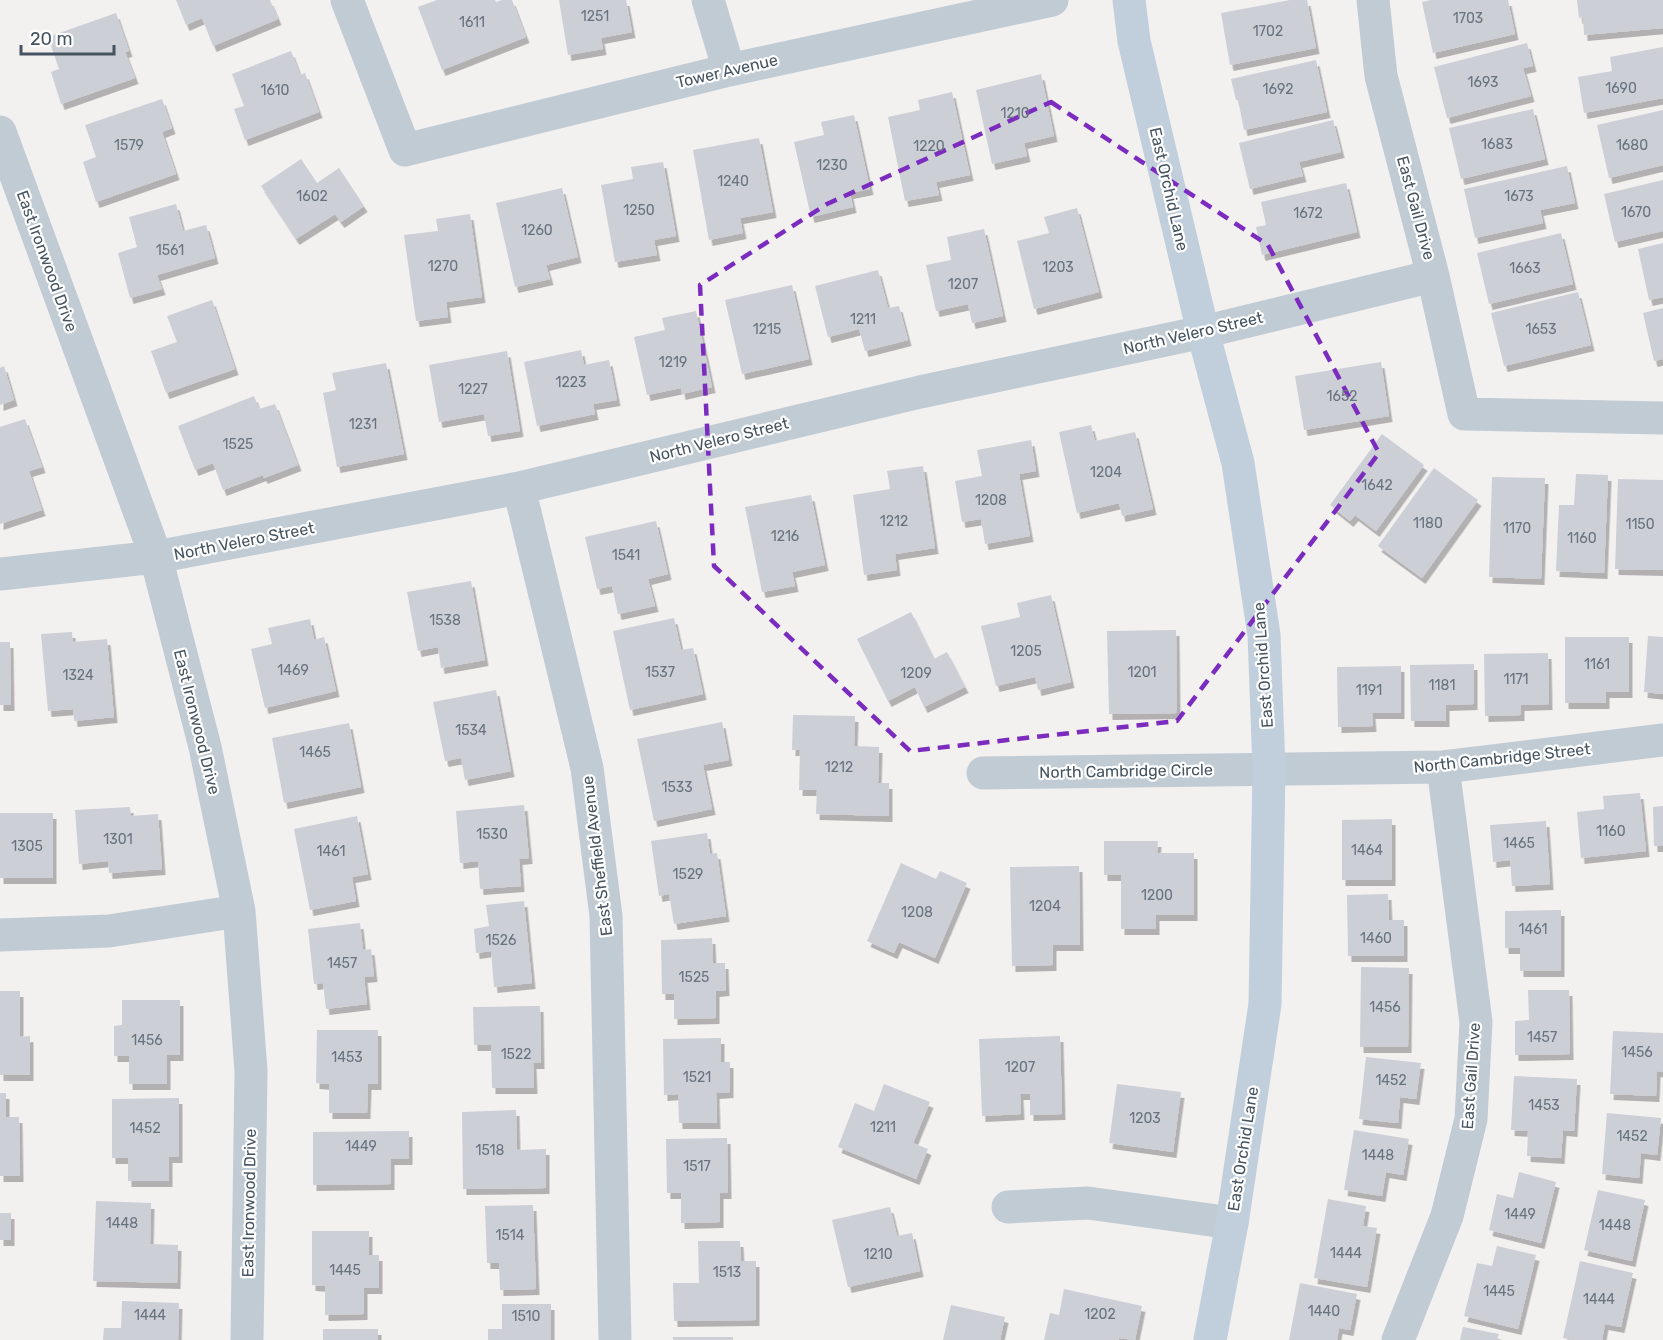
<svg xmlns="http://www.w3.org/2000/svg" width="1663" height="1340" viewBox="0 0 1663 1340" font-family="Rubik,sans-serif">
<style>
.building{fill:#cccfd6;filter:url(#shadow)}
.lines{fill:none;stroke-linecap:round;stroke-linejoin:round}
.street{stroke:#c0cbd4;stroke-width:33}
.secondary{stroke:#c1cedb;stroke-width:33}
.marked{fill:none;stroke:#7b2cbf;stroke-width:4.5;stroke-dasharray:12 8;stroke-linejoin:round}
.labels{text-anchor:middle;dominant-baseline:central;stroke-width:4.5;stroke-linejoin:round;paint-order:stroke}
.number-label{font-size:14px;fill:#68737e}
.street-label{font-size:16px;fill:#465461;stroke:#fff}
</style>
<defs>
<filter id="shadow"><feDropShadow dx="3.5" dy="6" stdDeviation="0" flood-color="#0004"/></filter>
</defs>
<rect width="100%" height="100%" fill="#f3f0f0"/>
<path class="building" d="M176 0H270L278 19 213 46 202 18 186 25Z
M437 0H495L496 2 502 0H512L526 37 442 70 418 7Z
M559 0H626L632 32 601 38 603 49 568 55Z
M1290 0H1307L1316 48 1230 65 1221 13Z
M1431 0H1508L1515 34 1433 53 1422 2Z
M1577 0H1663V28L1584 35 1583 17 1579 18Z
M116 13 129 51 125 52 135 78 61 104 51 72 59 69 48 37Z
M1527 43 1533 66 1523 68 1531 96 1447 118 1434 67Z
M1663 47V98L1584 113 1578 77 1612 71 1610 57Z
M291 51 300 75 305 73 319 112 245 140 234 109 244 106 232 74Z
M1316 60 1327 112 1244 130 1238 100H1236L1231 79Z
M1041 74 1054 136 1024 143 1027 156 992 164 976 90Z
M952 92 970 175 936 182 939 195 905 201 888 117 920 110 918 100Z
M162 99 172 128 162 132 176 174 96 202 83 162 96 157 85 125Z
M1533 109 1545 159 1461 179 1449 128Z
M1663 110V165L1609 178 1597 125Z
M854 115 870 189 850 193 853 207 811 217 794 142 824 135 821 122Z
M1333 120 1341 152 1299 162 1303 176 1250 189 1239 143Z
M759 138 773 212 740 218 743 233 709 240 693 150Z
M301 159 317 183 339 168 364 206 341 222 335 214 296 239 261 186Z
M663 162 676 236 654 240 657 255 615 262 601 185 633 179 631 167Z
M1567 166 1575 203 1540 210 1543 223 1475 238 1464 189Z
M1663 180V231L1615 242 1604 194Z
M1346 183 1357 232 1262 255 1256 227 1266 225 1261 202Z
M562 188 578 257 546 265 550 279 515 287 496 203Z
M176 204 183 231 206 225 215 258 157 275 162 289 130 298 118 253 137 247 129 217Z
M1077 208 1099 292 1034 309 1017 241 1049 233 1044 217Z
M470 214 482 297 446 302 448 317 416 321 404 235 438 231 436 219Z
M984 229 1003 316 972 323 968 304 936 311 926 265 951 260 947 237Z
M1561 233 1573 284 1489 304 1477 253Z
M1663 243V297L1649 300 1638 249Z
M878 270 888 308 899 306 908 340 865 351 859 329 828 337 815 286Z
M792 285 809 359 742 374 725 300Z
M1578 292 1591 345 1504 366 1491 313Z
M212 300 235 369 166 393 151 351 177 342 167 316Z
M1663 308V359L1654 361 1643 313Z
M696 311 712 387 682 394 681 388 647 395 634 337 665 330 662 318Z
M581 350 584 365 609 360 617 400 593 404 595 414 537 426 524 362Z
M507 351 520 431 488 436 484 414 439 422 429 365Z
M1381 362 1389 416 1304 430 1295 376Z
M386 363 404 454 337 467 323 393 336 390 332 373Z
M4 366 14 400 0 405V368Z
M254 396 259 409 275 404 298 465 264 478 263 475 223 490 213 463 195 470 178 426Z
M25 419 42 467 29 471 42 510 0 524V427Z
M1091 425 1095 441 1135 432 1153 509 1122 516 1119 503 1077 513 1059 432Z
M1382 434 1424 465 1376 531 1355 515 1350 521 1330 505Z
M1031 440 1036 471 1019 474 1030 536 985 544 981 519 962 522 955 481 982 476 977 450Z
M923 466 935 548 895 554 897 570 864 575 853 495 890 489 887 471Z
M1434 468 1478 500 1422 578 1378 546Z
M1576 474 1608 475 1604 573 1556 571 1559 505H1574Z
M1492 477 1545 478 1541 579 1489 577Z
M1618 479 1663 480V570L1615 569Z
M811 495 825 565 792 572 795 586 762 592 745 507Z
M656 521 668 574 648 579 655 606 618 614 612 586 597 589 585 537Z
M471 581 485 660 441 668 438 647 418 651 407 592Z
M1051 595 1071 682 1038 690 1035 677 996 686 981 626 1020 617 1017 603Z
M911 612 934 659 947 652 965 687 924 707 915 687 888 701 857 639Z
M674 618 681 650 693 648 703 694 630 710 613 631Z
M310 619 314 640 324 637 336 691 265 708 251 649 272 644 268 628Z
M1176 630 1177 713 1109 714 1107 631Z
M72 632 73 642 107 639 114 717 74 721 73 709 48 711 41 634Z
M1648 636 1663 637V694L1644 692Z
M1565 637H1629V692H1606V703H1565Z
M0 642H10L11 705H0Z
M1548 653 1549 704 1521 705V715L1485 716 1484 654Z
M1474 664V704L1446 705V721H1411L1410 665Z
M1401 666V713H1372L1373 726 1338 727 1337 667Z
M496 690 511 771 465 780 461 758 445 761 433 702Z
M793 715 855 716 854 746 879 747 878 783H889V816L816 814 817 790H799L800 750H792Z
M722 722 729 760 703 765 712 809 654 821 637 739Z
M349 723 361 787 284 803 272 738Z
M1640 793 1646 851 1581 858 1577 812 1604 809 1603 796Z
M524 805 529 858 519 859 521 886 480 889 478 861 460 863 456 811Z
M1663 806V846H1654L1653 807Z
M130 807 131 816 158 814 162 869 109 873 108 861 79 864 75 810Z
M0 813H53V878H0Z
M357 816 368 874 352 877 356 901 310 910 294 829Z
M1392 819V880H1342V820Z
M1546 821 1550 884 1512 886 1510 860 1493 862 1490 825Z
M707 833 710 854 717 853 726 916 674 924 669 894 659 896 651 841Z
M1104 841H1158L1157 853H1194V915H1156V929H1121V875H1104Z
M901 863 936 879 940 871 967 883 935 958 899 942 894 953 867 941Z
M1079 866 1080 945H1053V965L1012 966 1010 867Z
M1388 894 1389 920H1404V956H1348L1347 895Z
M524 901 532 983 494 987 491 951 476 953 474 929 489 926 486 905Z
M1561 910V971H1520V948H1505V911Z
M360 923 363 950 371 949 374 976 364 977 367 1004 326 1009 323 983 314 984 308 929Z
M712 938 713 963H725L726 990 716 991V1018L674 1019V994H662L661 940Z
M1361 967 1409 968 1408 1047H1360Z
M1528 990H1569L1570 1054 1515 1055V1021L1529 1020Z
M0 991H20V1037L30 1036V1075H0Z
M122 1000H180V1055H167V1084H129V1056H114V1026L122 1025Z
M540 1006 541 1063H533L534 1088H492L491 1045H474L473 1007Z
M317 1030H378V1084H368L367 1113H329V1084L316 1083Z
M1613 1031 1663 1033V1072L1657 1071 1656 1096 1610 1094Z
M1060 1036 1062 1114 1030 1115V1094H1020L1021 1114 982 1116 979 1039Z
M721 1038V1062H730V1092L716 1093 717 1123H679L678 1094 664 1095 663 1039Z
M1366 1057 1421 1063 1416 1099 1400 1097 1398 1123 1359 1119Z
M1514 1076 1577 1079 1574 1131 1563 1130 1561 1158 1527 1156 1528 1131 1511 1130Z
M884 1084 930 1102 913 1143 928 1149 916 1179 838 1147 855 1103 874 1111Z
M1117 1084 1181 1092 1173 1152 1109 1143Z
M0 1093H6V1117H19L20 1176H0Z
M179 1098V1157H169V1181H128V1158H112V1099Z
M516 1110 517 1150 546 1149V1188L463 1189 462 1112Z
M1607 1113 1661 1118 1657 1155 1641 1153 1639 1178 1602 1174Z
M1354 1130 1409 1139 1403 1175 1386 1172 1382 1196 1344 1190Z
M409 1131V1159H391V1184L313 1185V1132Z
M727 1138 728 1193H720V1222L681 1223V1193H667L666 1139Z
M1519 1172 1556 1182 1541 1243 1489 1230 1497 1194 1513 1198Z
M1598 1190 1645 1200 1632 1261 1584 1250Z
M1328 1199 1366 1206 1363 1226 1377 1228 1367 1287 1314 1278Z
M96 1201 151 1203 150 1244 178 1245 177 1283 93 1281Z
M533 1205 536 1289 500 1290 499 1263H487L485 1206Z
M890 1207 897 1236 912 1233 920 1271 848 1287 832 1220Z
M0 1213H11V1240H0Z
M312 1231H369V1255H379V1288H364V1314L325 1315V1286L312 1285Z
M698 1241H740L741 1261H756V1320L674 1321 673 1283H699Z
M1497 1246 1536 1255 1518 1329 1464 1316 1477 1263 1492 1266Z
M1580 1261 1633 1273 1621 1327 1605 1324 1602 1340H1573L1563 1338Z
M1300 1283 1357 1294 1350 1330 1339 1328 1337 1340H1289Z
M1064 1289 1142 1306 1135 1340 1119 1338V1340H1044L1050 1313 1059 1315Z
M122 1301 179 1303 178 1340H103L104 1328H121Z
M502 1304H551V1340H488V1329H502Z
M951 1305 1005 1317 1000 1340H943Z
M1463 1327 1499 1334 1497 1340H1460Z
M323 1329H378V1340H323Z
M673 1337H733V1340H673Z"/>
<g class="lines">
<path class="street" d="M347 0 405 150 729 70 1052 0
M708 0 729 70
M1373 0 1381 76 1433 276 1464 414 1663 418
M0 132 156 557 205 747 239 911 251 1071 247 1340
M519 488 587 768 606 916 615 1340
M0 574 156 557 519 488 920 392 1203 332 1433 276
M983 773 1443 767 1663 740
M0 935 109 931 239 911
M1008 1207 1088 1203 1232 1223
M1398 1340 1447 1216 1471 1119 1476 1022 1443 767"/>
<path class="secondary" d="M1129 0 1134 41 1203 332 1238 463 1264 635 1269 769 1265 1004 1232 1223 1210 1340"/>
</g>
<path class="marked" d="M1051 102 1268 245 1379 453 1177 721 910 751 714 566 700 285 827 204Z"/>
<g class="labels">
<g class="number-label">
<text x="595" y="16">1251</text>
<text x="1468" y="18">1703</text>
<text x="472" y="22">1611</text>
<text x="1268" y="31">1702</text>
<text x="1483" y="82">1693</text>
<text x="1621" y="88">1690</text>
<text x="1278" y="89">1692</text>
<text x="275" y="90">1610</text>
<text x="1015" y="113">1210</text>
<text x="1497" y="144">1683</text>
<text x="129" y="145">1579</text>
<text x="1632" y="145">1680</text>
<text x="929" y="146">1220</text>
<text x="832" y="165">1230</text>
<text x="733" y="181">1240</text>
<text x="312" y="196">1602</text>
<text x="1519" y="196">1673</text>
<text x="639" y="210">1250</text>
<text x="1636" y="212">1670</text>
<text x="1308" y="213">1672</text>
<text x="537" y="230">1260</text>
<text x="170" y="250">1561</text>
<text x="443" y="266">1270</text>
<text x="1058" y="267">1203</text>
<text x="1525" y="268">1663</text>
<text x="963" y="284">1207</text>
<text x="863" y="319">1211</text>
<text x="767" y="329">1215</text>
<text x="1541" y="329">1653</text>
<text x="673" y="362">1219</text>
<text x="571" y="382">1223</text>
<text x="473" y="389">1227</text>
<text x="1342" y="396">1652</text>
<text x="363" y="424">1231</text>
<text x="238" y="444">1525</text>
<text x="1106" y="472">1204</text>
<text x="1377" y="485">1642</text>
<text x="991" y="500">1208</text>
<text x="894" y="521">1212</text>
<text x="1428" y="523">1180</text>
<text x="1640" y="524">1150</text>
<text x="1517" y="528">1170</text>
<text x="785" y="536">1216</text>
<text x="1582" y="538">1160</text>
<text x="626" y="555">1541</text>
<text x="445" y="620">1538</text>
<text x="1026" y="651">1205</text>
<text x="1597" y="664">1161</text>
<text x="293" y="670">1469</text>
<text x="660" y="672">1537</text>
<text x="1142" y="672">1201</text>
<text x="916" y="673">1209</text>
<text x="78" y="675">1324</text>
<text x="1516" y="679">1171</text>
<text x="1442" y="685">1181</text>
<text x="1369" y="690">1191</text>
<text x="471" y="730">1534</text>
<text x="315" y="752">1465</text>
<text x="839" y="767">1212</text>
<text x="677" y="787">1533</text>
<text x="1611" y="831">1160</text>
<text x="492" y="834">1530</text>
<text x="118" y="839">1301</text>
<text x="1519" y="843">1465</text>
<text x="27" y="846">1305</text>
<text x="1367" y="850">1464</text>
<text x="331" y="851">1461</text>
<text x="688" y="874">1529</text>
<text x="1157" y="895">1200</text>
<text x="1045" y="906">1204</text>
<text x="917" y="912">1208</text>
<text x="1533" y="929">1461</text>
<text x="1376" y="938">1460</text>
<text x="501" y="940">1526</text>
<text x="342" y="963">1457</text>
<text x="694" y="977">1525</text>
<text x="1385" y="1007">1456</text>
<text x="1542" y="1037">1457</text>
<text x="147" y="1040">1456</text>
<text x="1637" y="1052">1456</text>
<text x="516" y="1054">1522</text>
<text x="347" y="1057">1453</text>
<text x="1020" y="1067">1207</text>
<text x="697" y="1077">1521</text>
<text x="1391" y="1080">1452</text>
<text x="1544" y="1105">1453</text>
<text x="1145" y="1118">1203</text>
<text x="883" y="1127">1211</text>
<text x="145" y="1128">1452</text>
<text x="1632" y="1136">1452</text>
<text x="361" y="1146">1449</text>
<text x="490" y="1150">1518</text>
<text x="1378" y="1155">1448</text>
<text x="697" y="1166">1517</text>
<text x="1520" y="1214">1449</text>
<text x="122" y="1223">1448</text>
<text x="1615" y="1225">1448</text>
<text x="510" y="1235">1514</text>
<text x="1346" y="1253">1444</text>
<text x="878" y="1254">1210</text>
<text x="345" y="1270">1445</text>
<text x="727" y="1272">1513</text>
<text x="1499" y="1291">1445</text>
<text x="1599" y="1299">1444</text>
<text x="1324" y="1311">1440</text>
<text x="1100" y="1314">1202</text>
<text x="150" y="1315">1444</text>
<text x="526" y="1316">1510</text>
</g>
<g class="street-label">
<text transform="translate(727 71) rotate(-13)">Tower Avenue</text>
<text transform="translate(1169 189) rotate(77)">East Orchid Lane</text>
<text transform="translate(1416 208) rotate(75)">East Gail Drive</text>
<text transform="translate(47 261) rotate(70)">East Ironwood Drive</text>
<text transform="translate(1193 333) rotate(-13)">North Velero Street</text>
<text transform="translate(719 440) rotate(-14)">North Velero Street</text>
<text transform="translate(244 541) rotate(-11)">North Velero Street</text>
<text transform="translate(1263 665) rotate(-94)">East Orchid Lane</text>
<text transform="translate(197 722) rotate(76)">East Ironwood Drive</text>
<text transform="translate(1502 758) rotate(-6)">North Cambridge Street</text>
<text transform="translate(1126 771) rotate(-1)">North Cambridge Circle</text>
<text transform="translate(597 856) rotate(-97)">East Sheffield Avenue</text>
<text transform="translate(1471 1076) rotate(-86)">East Gail Drive</text>
<text transform="translate(1243 1149) rotate(-81)">East Orchid Lane</text>
<text transform="translate(249 1203) rotate(-89)">East Ironwood Drive</text>
</g>
</g>
<path d="M21 45v9h93v-9" fill="none" stroke="#465461" stroke-width="3"/>
<text x="30" y="45" font-size="18" fill="#465461" stroke="#ffffff" stroke-width="4.5" paint-order="stroke">20 m</text>
</svg>
